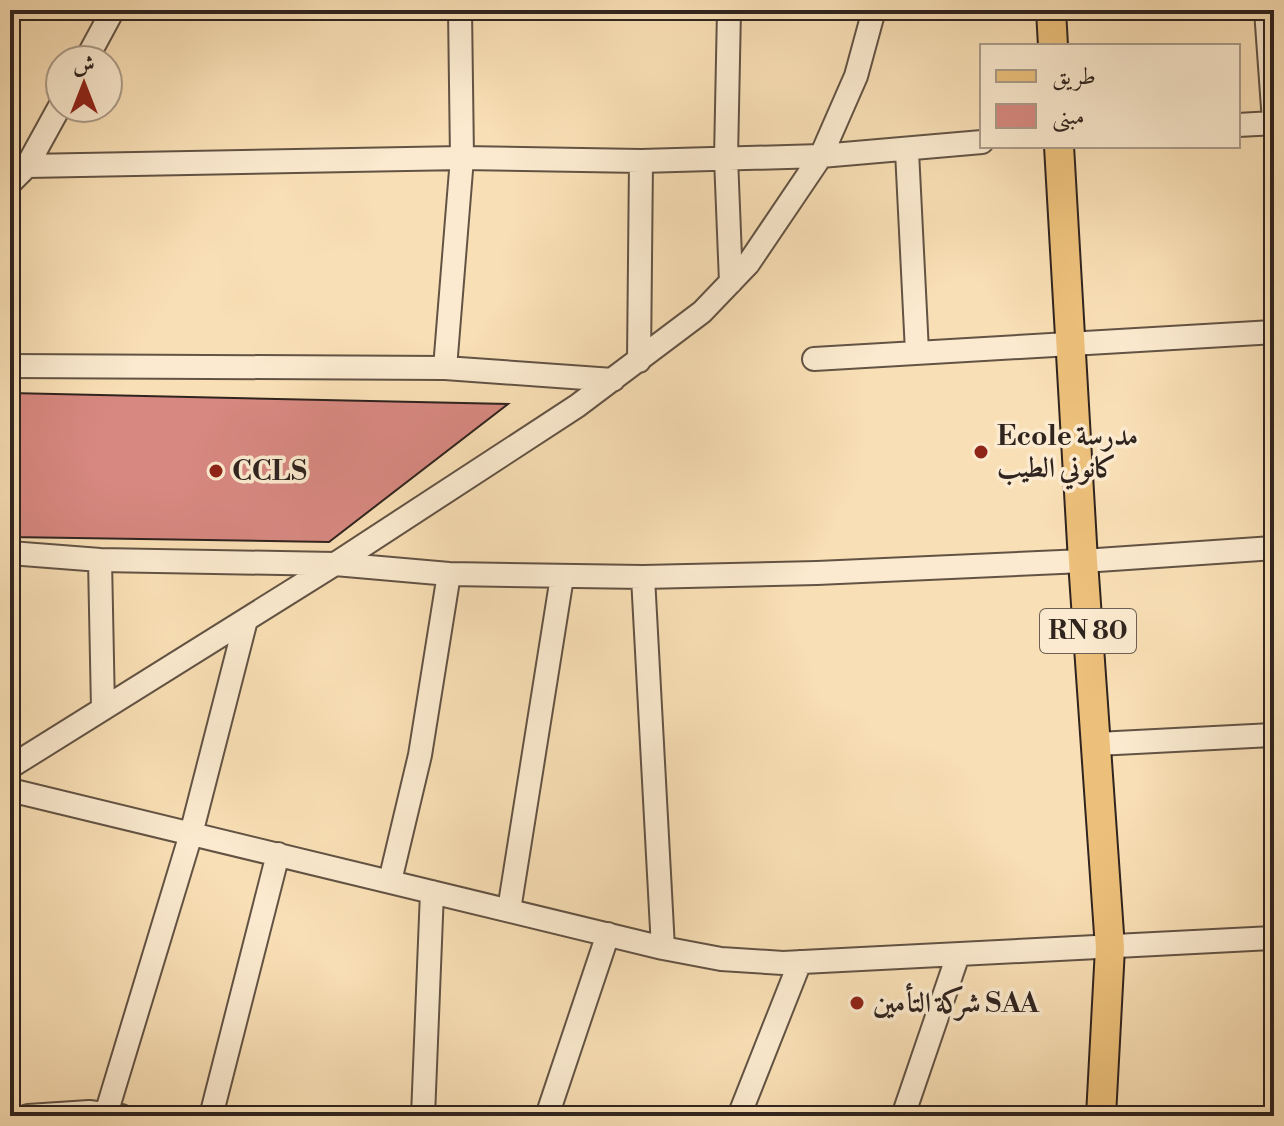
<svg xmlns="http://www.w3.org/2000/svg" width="1284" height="1126" viewBox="0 0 1284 1126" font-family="'Libre Bodoni',Amiri,serif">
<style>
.building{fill:#d78880;stroke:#30241f;stroke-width:2}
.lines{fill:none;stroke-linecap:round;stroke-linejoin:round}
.minor-casing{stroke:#625344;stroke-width:26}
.major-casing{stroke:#30241f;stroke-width:32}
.minor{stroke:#fbeacf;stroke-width:22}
.major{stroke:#ecc07a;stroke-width:28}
.poi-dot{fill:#8f2418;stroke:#fbeacf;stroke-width:3}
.labels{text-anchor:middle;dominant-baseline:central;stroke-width:7;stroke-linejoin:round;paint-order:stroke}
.shield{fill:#fbeacf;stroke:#6d5f54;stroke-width:2}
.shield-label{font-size:26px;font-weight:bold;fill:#30241f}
.poi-label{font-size:28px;font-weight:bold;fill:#30241f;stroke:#fbeacf;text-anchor:start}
</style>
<rect width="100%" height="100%" fill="#f9dfb5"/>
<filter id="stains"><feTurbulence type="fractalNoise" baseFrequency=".0025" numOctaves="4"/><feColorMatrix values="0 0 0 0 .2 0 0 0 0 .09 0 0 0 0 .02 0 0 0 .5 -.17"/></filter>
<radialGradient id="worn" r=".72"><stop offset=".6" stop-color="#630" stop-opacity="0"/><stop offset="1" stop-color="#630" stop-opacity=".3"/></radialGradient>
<path class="building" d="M10 393 508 404 329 542 10 537Z"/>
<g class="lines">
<defs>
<path id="minor" d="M729 10 726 158 731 282
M1266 10 1274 122
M86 60 113 10
M1238 125 1274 123
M907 151 917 352
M16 167 27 166 60 106
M10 183 27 166 462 158 641 161 821 156 982 142
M814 359 1274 332
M639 361 641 161
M10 366 445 368 613 380
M445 368 462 158 460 10
M10 553 100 560 335 564 449 574 643 577 817 573 1083 561 1274 548
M100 560 103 709
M643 577 663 948
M1097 744 1274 735
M10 767 335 564 577 406 702 312 748 264 821 156 856 76 874 10
M10 790 663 948 721 959 783 963 1274 938
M390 881 420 755 449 574
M509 910 562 577
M106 1114 191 834 246 620
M28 1116 89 1112 121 1116
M211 1116 278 854
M423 1116 432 892
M547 1116 608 934
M739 1116 800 962
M903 1116 958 955"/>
<path id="major" d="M1051 10 1053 46
M1059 146 1083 561 1110 948 1101 1116"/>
</defs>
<use href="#minor" class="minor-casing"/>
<use href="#major" class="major-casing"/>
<use href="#minor" class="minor"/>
<use href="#major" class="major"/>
</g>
<g class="poi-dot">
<circle cx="981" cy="452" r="8"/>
<circle cx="216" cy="471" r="8"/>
<circle cx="857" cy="1003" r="8"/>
</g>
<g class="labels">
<rect class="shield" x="1040" y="609" width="96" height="44" rx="6"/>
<g class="shield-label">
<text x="1088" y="631">RN 80</text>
</g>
<g class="poi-label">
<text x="997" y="436">Ecole مدرسة<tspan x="997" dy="32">كانوني الطيب</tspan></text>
<text x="232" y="471">CCLS</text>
<text x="873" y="1003">شركة التأمين SAA</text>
</g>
</g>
<rect width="1284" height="1126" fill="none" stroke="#f9dfb5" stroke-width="40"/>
<rect x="12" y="12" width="1260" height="1102" fill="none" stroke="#30241f" stroke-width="4"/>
<rect x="20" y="20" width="1244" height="1086" fill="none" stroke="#30241f" stroke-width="2"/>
<rect x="980" y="44" width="260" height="104" fill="#fbeacf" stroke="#aa9b89" stroke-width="2"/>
<rect x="996" y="70" width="40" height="12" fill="#ecc07a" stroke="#aa9b89" stroke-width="2"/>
<text x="1052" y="84" font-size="24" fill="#30241f">طريق</text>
<rect x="996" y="104" width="40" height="24" fill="#d78880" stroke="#aa9b89" stroke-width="2"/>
<text x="1052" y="124" font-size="24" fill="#30241f">مبنى</text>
<g transform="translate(84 84)"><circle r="38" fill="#fbeacf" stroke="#aa9b89" stroke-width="2"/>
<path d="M0-6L14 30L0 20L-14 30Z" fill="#8f2418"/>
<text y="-12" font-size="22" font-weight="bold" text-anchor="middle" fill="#30241f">ش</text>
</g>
<rect width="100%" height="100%" filter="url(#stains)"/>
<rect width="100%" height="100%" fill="url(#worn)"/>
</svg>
